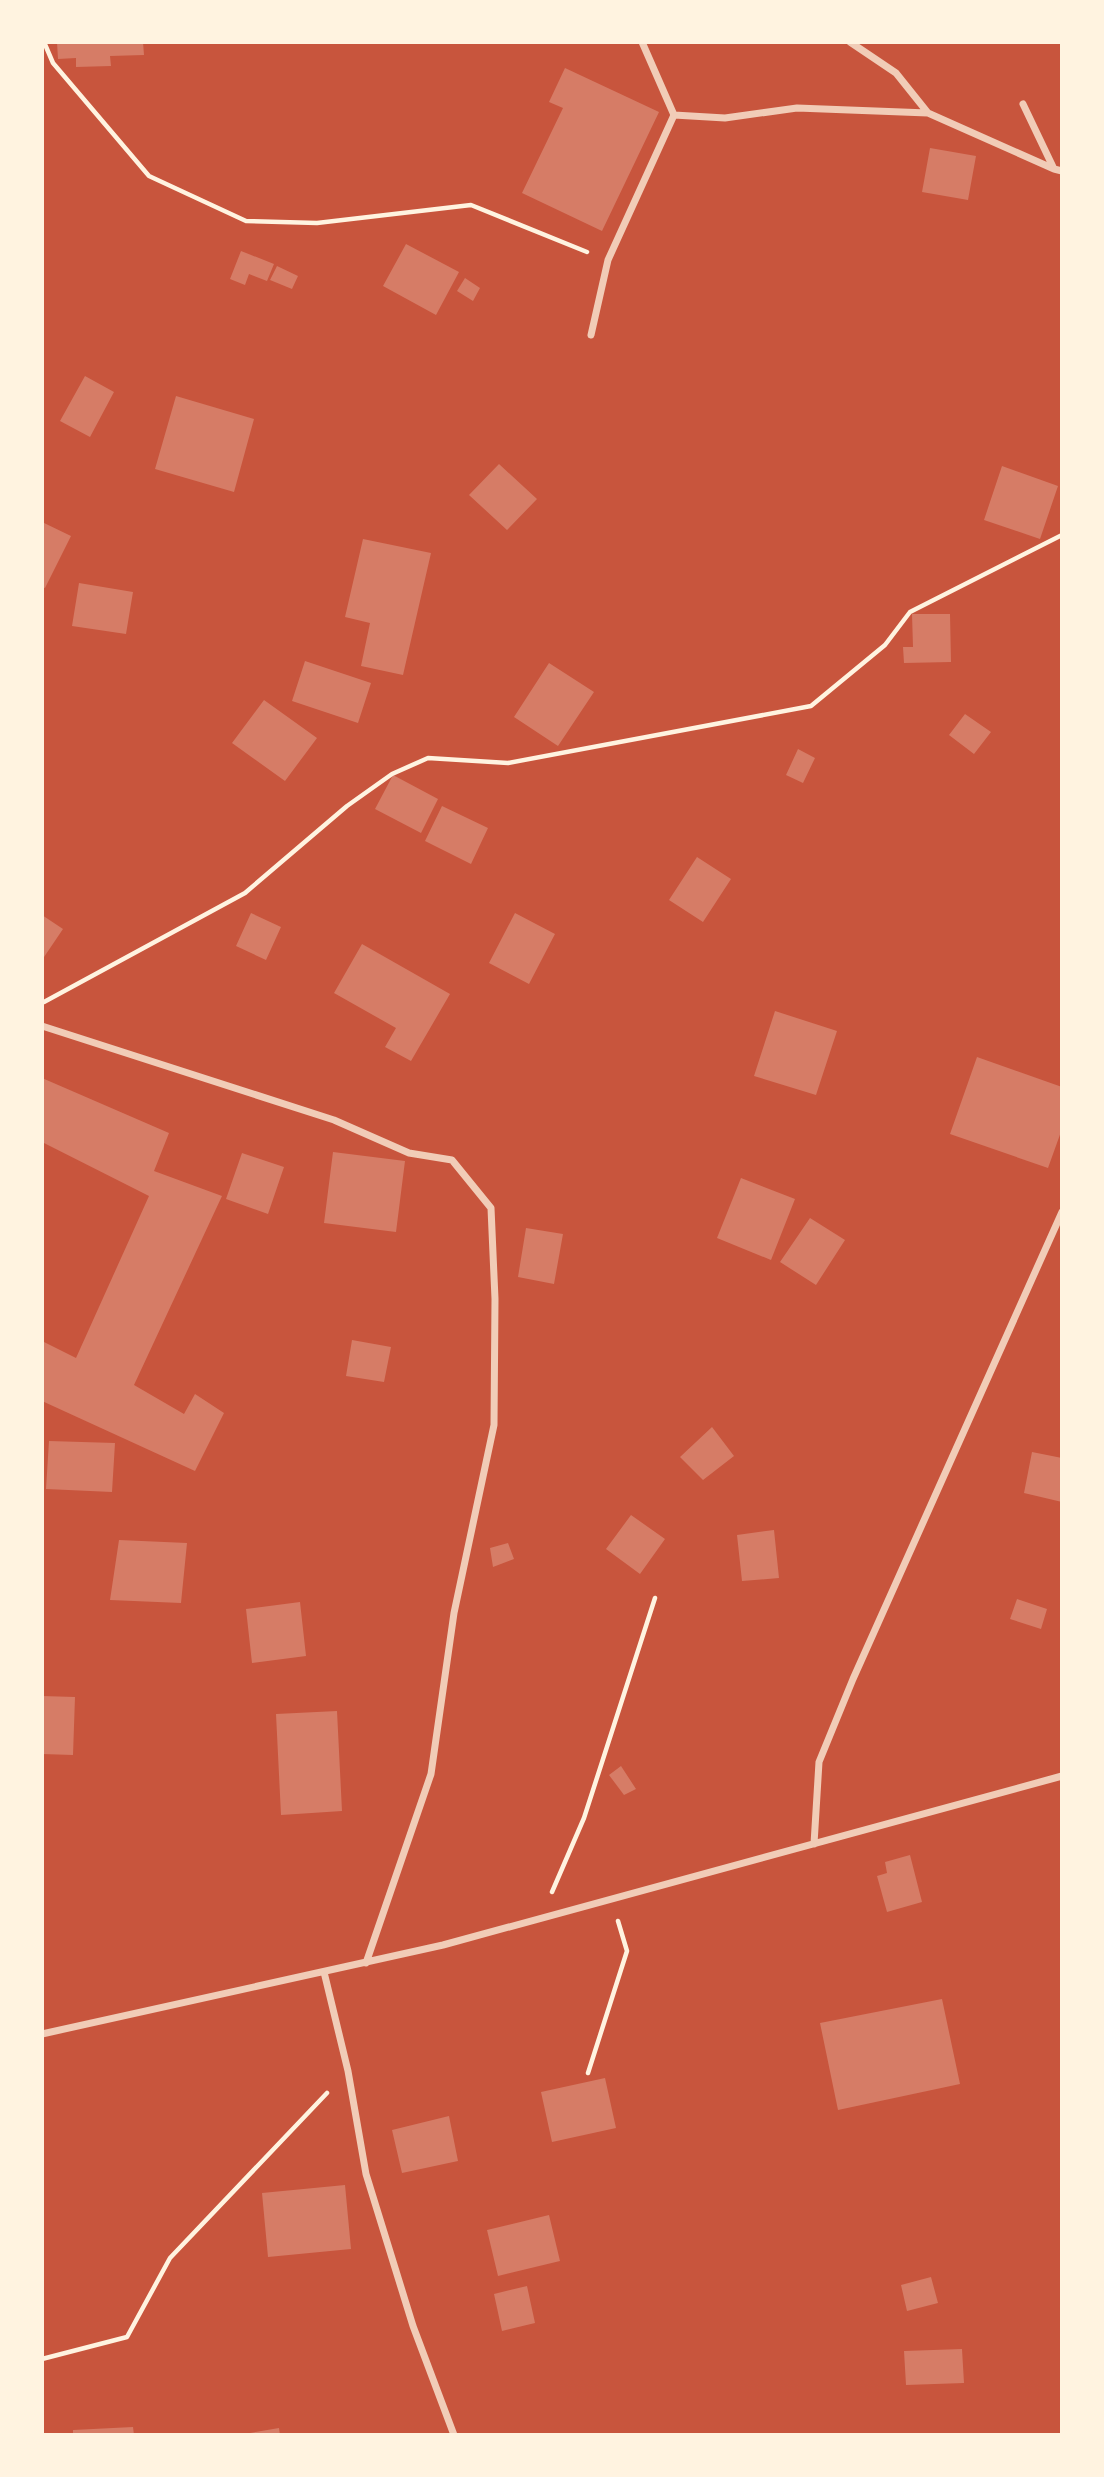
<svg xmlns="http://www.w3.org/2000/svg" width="1104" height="2477" viewBox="0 0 1104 2477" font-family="'Asap Condensed',sans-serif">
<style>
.building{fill:#d67c66}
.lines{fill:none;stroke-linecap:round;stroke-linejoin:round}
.path{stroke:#fff3e0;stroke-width:4.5}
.minor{stroke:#f1ccb7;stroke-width:7}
</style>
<rect width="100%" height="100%" fill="#c8553d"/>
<path class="building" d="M57 42H143L144 55 110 56 111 66 76 67V58L58 59Z
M565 68 659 112 602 231 522 193 563 108 549 102Z
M930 148 976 156 968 200 922 192Z
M406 244 459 272 436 315 383 286Z
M241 251 274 264 267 281 249 274 245 285 230 279Z
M277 266 298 276 292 289 270 280Z
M465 278 480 288 473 301 457 291Z
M85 376 114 392 90 437 60 421Z
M176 396 254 419 234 492 155 469Z
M499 464 537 499 507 530 469 495Z
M1002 466 1058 486 1040 539 984 520Z
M42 522 71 536 45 588 42 587Z
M363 539 431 553 403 675 361 666 370 623 345 617Z
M79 583 133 592 126 634 72 626Z
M912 614H950L951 662 904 663 903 647H913Z
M305 661 371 683 358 723 292 701Z
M549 663 594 692 558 746 514 717Z
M264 700 317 738 285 781 232 743Z
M965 714 991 732 974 754 949 735Z
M798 749 815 758 803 783 786 775Z
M393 775 438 799 421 833 375 809Z
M442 806 488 828 471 864 425 841Z
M697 857 731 879 703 922 669 900Z
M251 913 281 927 266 960 236 946Z
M515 913 555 934 529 984 489 963Z
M42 915 63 929 42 960Z
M362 944 450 994 411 1061 385 1047 396 1028 334 993Z
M775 1011 837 1031 816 1095 754 1076Z
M977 1057 1062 1087V1129L1048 1168 950 1134Z
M42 1078 169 1133 154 1171 222 1196 134 1385 184 1414 195 1394 224 1413 195 1471 42 1401V1341L76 1358 149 1196 42 1142Z
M333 1152 405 1161 396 1232 324 1223Z
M242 1153 284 1167 268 1214 226 1199Z
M741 1178 795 1199 771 1260 717 1238Z
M810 1218 845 1240 816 1285 780 1262Z
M526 1228 563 1234 554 1284 518 1277Z
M352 1340 391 1347 384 1382 346 1376Z
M712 1427 734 1456 703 1480 680 1457Z
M49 1441 115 1443 112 1492 46 1489Z
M1032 1452 1062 1458V1502L1024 1493Z
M631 1515 665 1539 640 1574 606 1549Z
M774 1530 779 1578 742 1581 737 1535Z
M119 1540 187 1543 181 1603 110 1600Z
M508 1543 514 1559 493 1567 490 1548Z
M1017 1599 1047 1609 1041 1629 1010 1619Z
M300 1602 306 1656 252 1663 246 1609Z
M42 1696 75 1697 73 1755 42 1754Z
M337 1711 342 1811 281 1815 276 1714Z
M621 1766 636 1789 624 1795 609 1775Z
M910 1855 922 1902 887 1912 877 1876 887 1873 885 1862Z
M942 1999 960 2084 838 2110 820 2023Z
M605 2078 616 2128 552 2142 541 2092Z
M449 2116 458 2161 402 2173 392 2130Z
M345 2185 351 2249 268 2257 262 2193Z
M549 2215 560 2261 498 2276 487 2230Z
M931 2277 938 2303 907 2311 901 2285Z
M527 2286 535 2323 502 2331 494 2294Z
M962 2349 964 2383 906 2385 904 2351Z
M133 2427 134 2435H73V2430Z
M279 2428 280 2435H244V2434Z"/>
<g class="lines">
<path class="path" d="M44 42 53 63 149 176 246 221 317 223 471 205 587 252
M44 1002 245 893 347 806 392 774 428 758 508 763 811 706 885 645 910 612 1062 535
M552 1892 584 1818 655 1598
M588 2073 627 1951 618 1921
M42 2359 127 2337 170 2258 327 2093"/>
<path class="minor" d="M642 42 674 115 725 118 797 108 928 113
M850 42 896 73 928 113 1054 169
M1023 104 1054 169 1062 171
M591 335 608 260 674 115
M42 1026 334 1120 409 1153 452 1160 491 1208 495 1299 494 1425 454 1613 431 1774 366 1963
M814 1844 819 1762 853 1679 1062 1212
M324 1972 348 2071 366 2174 413 2326 454 2435
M42 2034 443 1945 1062 1776"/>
</g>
<rect width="1104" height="2477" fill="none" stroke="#fff3e0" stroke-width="88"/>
</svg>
